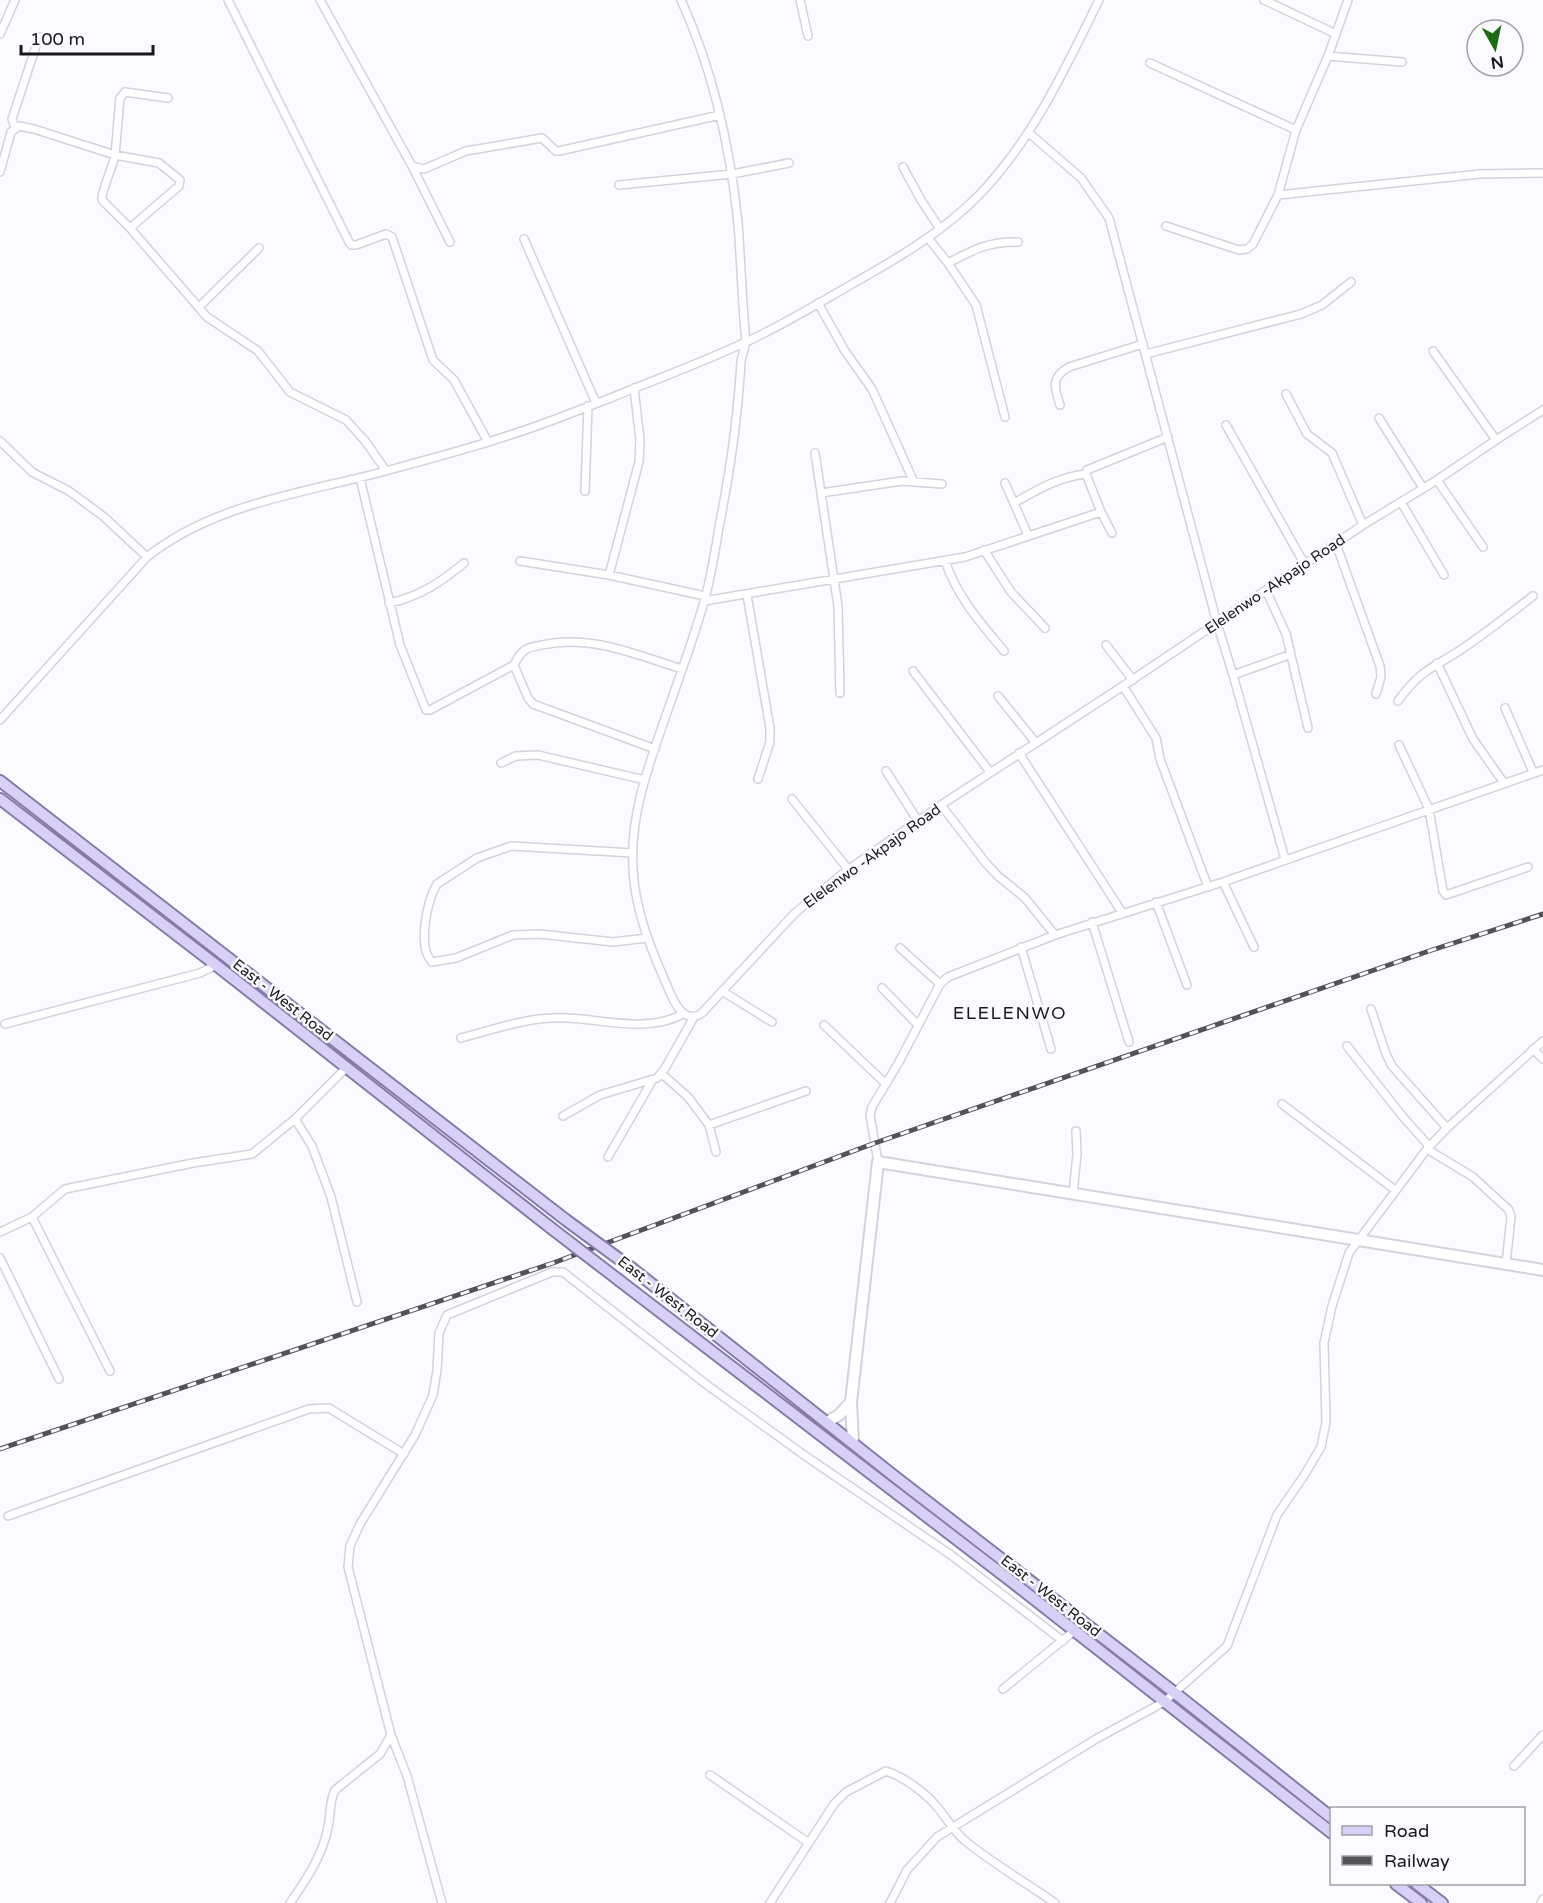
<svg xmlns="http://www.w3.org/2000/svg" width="1543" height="1903" viewBox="0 0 1543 1903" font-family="'Varela Round',sans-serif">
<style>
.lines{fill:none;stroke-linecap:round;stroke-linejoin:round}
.street-casing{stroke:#d4d2dc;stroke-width:10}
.secondary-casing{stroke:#d4d2dc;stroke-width:14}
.primary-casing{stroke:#867ca8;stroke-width:14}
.street{stroke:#fff;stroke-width:7}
.secondary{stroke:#fff;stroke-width:10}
.primary{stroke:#d9d0f8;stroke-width:10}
.rail-casing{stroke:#535356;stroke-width:5}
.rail{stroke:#fbfaff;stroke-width:3;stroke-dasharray:9;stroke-linecap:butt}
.primary-bridge-casing{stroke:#867ca8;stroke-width:14;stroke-linecap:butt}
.primary-bridge{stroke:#d9d0f8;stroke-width:10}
.labels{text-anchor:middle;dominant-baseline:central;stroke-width:5;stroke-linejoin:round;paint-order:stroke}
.street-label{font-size:15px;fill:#19191c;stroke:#fbfaff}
.quarter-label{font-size:18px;letter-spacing:1.5px;fill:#19191c;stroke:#fbfaff}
</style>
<rect width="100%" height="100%" fill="#fbfaff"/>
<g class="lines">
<defs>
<path id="street" d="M228 0 349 242 351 245H356L386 234 392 237 433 360 454 380 488 442
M320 0 412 166 450 242
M681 0C713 70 730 146 738 223 741 262 742 302 746 342L741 361C738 416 730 472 719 527 715 552 711 578 704 602 692 644 676 686 662 727 646 773 630 819 633 868 635 915 654 956 672 997 678 1010 688 1023 702 1013L795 913 846 871 941 805 1123 686 1363 525 1437 480 1496 440 1543 410
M800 0 808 36
M1264 0 1336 34
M0 34 15 0
M1328 56 1402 62
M1150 63 1296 130
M168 98 125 92 120 98C118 117 117 136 115 155 113 167 101 191 102 200L130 228 207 317 258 351 290 392 346 420 366 442 386 471
M15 128 12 119 39 37
M1029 133 1081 178 1109 218 1217 623 1233 675 1285 859
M412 166 424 169 466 151 542 138 556 151H559L720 115
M903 167 921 200 940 229
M0 172 11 132 19 126 34 129 115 155 159 163 180 180 179 186 130 228
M619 185 732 174 789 163
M1278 195 1480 174 1543 173
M1166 226 1239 250 1247 249 1253 244 1278 195 1296 130 1328 56 1348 0
M928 238 948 263 976 305 1005 417
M524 239 596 403
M948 263C973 250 989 241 1018 242
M818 303 845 351 872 389 913 480
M199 307 259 248
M1433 351 1496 440
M1146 354 1301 314 1322 305 1351 282
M1286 394 1307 434 1332 453 1363 525
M1060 405C1054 387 1051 377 1069 367L1143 344
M1379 418 1423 488
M1226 425 1305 565
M0 441 32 472 69 491 103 516 147 557
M815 453 838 606 840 693
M1086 474 1101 512 1112 533
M360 478 400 645 426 710H430L514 665C517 659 519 654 525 650 529 647 536 646 542 645 590 634 637 655 682 669
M1437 480 1483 547
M1005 483 1028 535
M585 491 588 406
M821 493 902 481 942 484
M1401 502 1444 575
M1014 503C1037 490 1058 477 1086 474L1087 470 1168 437
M1336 544 1380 666 1381 677 1376 694
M984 550 1011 592 1045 628
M520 561 609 575 705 596
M945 561C958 598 979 621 1004 651
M609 575 639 462 640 440 634 388
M1266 590 1286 634 1308 728
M747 595 770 728V742L758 779
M704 601 965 557 1101 512
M389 603C419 597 441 582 464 563
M1106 645 1133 680
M1437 663 1473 739 1504 783
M514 665 528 698 533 704 655 749
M913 671 990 772
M1233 675 1289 655
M1123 686 1156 738 1160 759 1208 887
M998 696 1036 743
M1398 701C1420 670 1433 668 1462 649 1487 632 1510 614 1533 596
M1505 708 1533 772
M0 720 147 557C218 500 315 492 400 467 437 457 474 447 510 435 545 424 579 410 613 397 657 379 703 362 746 342 781 326 814 306 847 287 893 261 942 233 979 195 1033 139 1065 69 1099 0
M1399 745 1429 809 1443 891 1446 895 1528 867
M1019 753 1123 914
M501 763 516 756 538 755 645 780
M886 771 918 821
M792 799 848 869
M941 805 985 862 998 876 1025 898 1055 935
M633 853 511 846 477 858 437 884C427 901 417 947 432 962L456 958 513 935 539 934 613 942 647 938
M1223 882 1254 947
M1156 902 1187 985
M1092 922 1129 1042
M1021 947 1051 1049
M900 948 940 984
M882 988 918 1025
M722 991 772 1022
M1371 1009 1386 1054 1392 1066 1447 1128
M5 1024 200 973 216 965
M824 1025 886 1084
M461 1038C488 1031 523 1019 551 1018 594 1015 642 1036 683 1014
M1347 1046 1403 1117 1430 1147
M1533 1049 1543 1059
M661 1073 688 1097 709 1125 716 1152
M1282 1104 1395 1190
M563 1116 600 1095 657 1078 664 1070 694 1017
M295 1119 312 1146 331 1197 357 1302
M709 1125 806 1091
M1427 1149 1473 1177 1509 1210 1511 1217 1506 1264
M608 1157 652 1081
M878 1162 870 1115 872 1107 899 1062 940 984 948 977 1055 935 1223 882 1543 770
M1073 1194 1077 1154 1076 1131
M32 1217 110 1371
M0 1232 32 1217 65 1189 193 1163 252 1154 295 1119 347 1067
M0 1258 59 1379
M8 1516 309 1409 329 1408 404 1454
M1003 1689 1074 1631
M1514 1766 1543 1735
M710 1775 809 1843
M290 1903C306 1880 323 1855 328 1827 331 1814 329 1802 335 1790L380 1754 391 1735
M442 1903 407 1776 391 1735 348 1567 350 1546 360 1524 415 1435 433 1395 437 1370 439 1333 447 1315 552 1272H563L707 1385 804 1455 951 1555 1063 1641
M770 1903 834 1804 846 1792 886 1771C904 1777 926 1793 938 1808 947 1819 953 1830 964 1840 992 1863 1025 1882 1055 1903
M890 1903 907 1870 937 1837 1096 1739 1164 1702 1227 1646 1277 1515 1305 1474 1321 1447 1326 1422 1324 1343 1332 1306 1349 1253 1427 1149 1447 1128 1543 1041
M1541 1903 1543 1899"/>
<path id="secondary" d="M827 1422 839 1415 851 1402
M853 1443 851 1402 878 1162 1543 1270"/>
<path id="primary" d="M0 781 566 1220
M0 799 216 965 551 1228
M634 1270 894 1476 1175 1693 1332 1818
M620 1281 1011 1581 1332 1833
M1396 1884 1421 1903
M1417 1884 1442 1903"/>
</defs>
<use href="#street" class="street-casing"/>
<use href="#secondary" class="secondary-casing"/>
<use href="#primary" class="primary-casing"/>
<use href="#street" class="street"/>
<use href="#secondary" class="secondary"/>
<use href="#primary" class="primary"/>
<defs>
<path id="rail" d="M0 1449 553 1263 875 1143 1429 951 1543 914"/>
</defs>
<use href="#rail" class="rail-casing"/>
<use href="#rail" class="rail"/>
<defs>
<path id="primary-bridge" d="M566 1220 634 1270
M551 1228 620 1281"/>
</defs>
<use href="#primary-bridge" class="primary-bridge-casing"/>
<use href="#primary-bridge" class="primary-bridge"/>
</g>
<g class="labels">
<g class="street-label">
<text transform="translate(1275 584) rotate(-34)">Elelenwo -Akpajo Road</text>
<text transform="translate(872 856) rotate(-36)">Elelenwo -Akpajo Road</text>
<text transform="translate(283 1000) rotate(38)">East - West Road</text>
<text transform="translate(668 1297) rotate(38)">East - West Road</text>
<text transform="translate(1051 1596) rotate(38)">East - West Road</text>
</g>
<g class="quarter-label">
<text x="1010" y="1013">ELELENWO</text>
</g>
</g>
<rect x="1330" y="1807" width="195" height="78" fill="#fbfaff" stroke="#a1a0a4" stroke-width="1.5"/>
<rect x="1342" y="1826" width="30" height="9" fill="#d9d0f8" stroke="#a1a0a4" stroke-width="1.5"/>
<text x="1384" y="1837" font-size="18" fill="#19191c">Road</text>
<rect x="1342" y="1856" width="30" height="9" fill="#535356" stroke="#a1a0a4" stroke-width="1.5"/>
<text x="1384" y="1867" font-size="18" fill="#19191c">Railway</text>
<g transform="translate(1495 48) rotate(171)"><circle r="28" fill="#fbfaff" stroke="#a1a0a4" stroke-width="1.5"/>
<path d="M0-4.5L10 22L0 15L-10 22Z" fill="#1b6c10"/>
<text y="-9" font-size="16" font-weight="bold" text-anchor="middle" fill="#19191c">N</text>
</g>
<path d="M21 45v9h132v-9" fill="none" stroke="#19191c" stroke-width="3"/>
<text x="30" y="45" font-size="18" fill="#19191c" stroke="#fbfaff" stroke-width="4.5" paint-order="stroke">100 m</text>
</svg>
